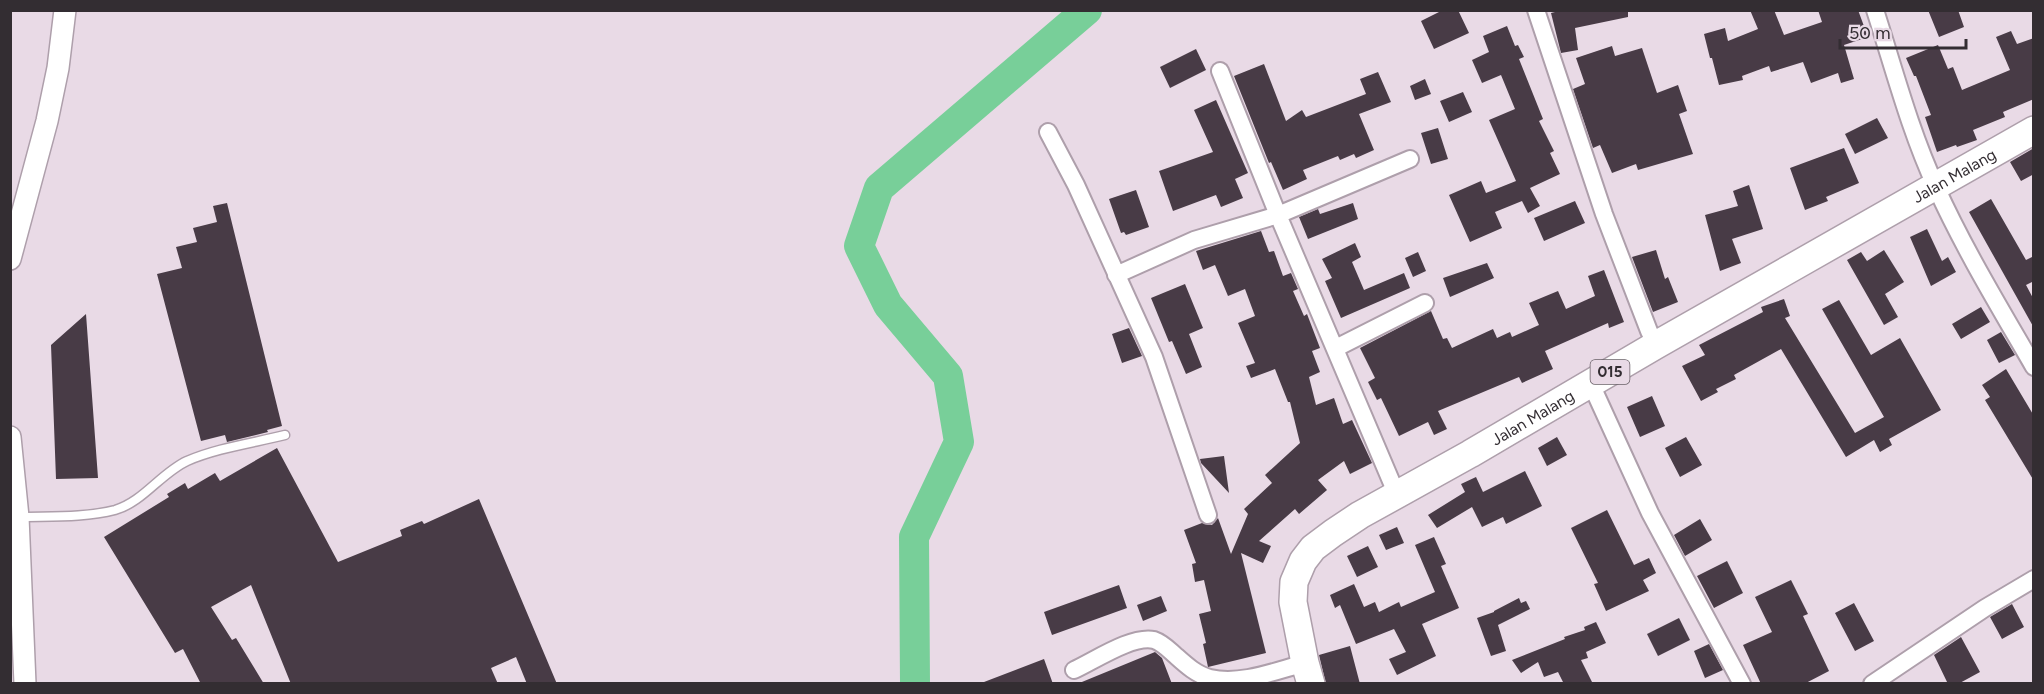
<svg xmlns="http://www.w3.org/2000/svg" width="2044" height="694" viewBox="0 0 2044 694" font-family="Figtree,sans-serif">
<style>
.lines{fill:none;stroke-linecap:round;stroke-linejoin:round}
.river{stroke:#78cf99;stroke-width:30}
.building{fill:#483b46}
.service-casing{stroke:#ae9fab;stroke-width:11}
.minor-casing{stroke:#ae9fab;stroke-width:20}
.tertiary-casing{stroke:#ae9fab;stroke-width:24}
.primary-casing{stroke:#ae9fab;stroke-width:30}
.service{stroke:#fff;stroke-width:8}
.minor{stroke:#fff;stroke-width:16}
.tertiary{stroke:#fff;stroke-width:21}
.primary{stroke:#fff;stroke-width:27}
.labels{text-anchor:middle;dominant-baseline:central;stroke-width:6;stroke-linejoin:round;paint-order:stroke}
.shield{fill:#e9dae6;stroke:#6a6168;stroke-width:1.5}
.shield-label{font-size:15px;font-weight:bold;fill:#332d32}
.street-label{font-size:16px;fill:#332d32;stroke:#e9dae6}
</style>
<rect width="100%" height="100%" fill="#e9dae6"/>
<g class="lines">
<path class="river" d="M915 684 914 537 959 442 948 376 888 305 859 246 879 188 1087 10"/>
</g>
<path class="building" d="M1443 10H1458L1469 33 1434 49 1421 21Z
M1563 10H1628V17L1575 28 1578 50 1561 53 1551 13Z
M1750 10H1774L1784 35 1822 22 1818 10H1858L1868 37 1844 45 1854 79 1841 83 1838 73 1811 83 1803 62 1771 72 1769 66 1742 76 1743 80 1719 85 1712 58H1710L1704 34 1725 28 1728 41 1758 29Z
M1928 10H1958L1964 27 1939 37Z
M1507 26 1515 46 1518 45 1524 57 1519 59 1543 119 1539 121 1554 151 1550 153 1560 174 1530 188 1540 206 1528 213 1522 201 1495 212 1502 228 1470 242 1449 195 1481 181 1486 193 1516 181 1489 120 1515 109 1501 75 1482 83 1472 60 1489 52 1483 36Z
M2011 31 2017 44 2034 38V99L2003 112 2005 117 1973 130 1977 140 1957 147 1956 145 1937 152 1925 117 1931 115 1916 76H1914L1906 58 1938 45 1948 69 1953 67 1962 90 2010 70 1996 37Z
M1612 46 1615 56 1642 48 1657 93 1678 85 1687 111 1679 114 1693 154 1638 170 1636 164 1612 173 1600 145 1593 148 1573 89 1585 84 1576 58Z
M1196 49 1206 70 1170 88 1160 67Z
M1264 64 1286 121 1302 110 1306 117 1366 94 1360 79 1378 72 1391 102 1359 114 1374 150 1356 158 1354 154 1340 160 1338 156 1303 170 1307 179 1283 190 1271 162 1269 163 1234 76Z
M1425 79 1431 94 1415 100 1410 86Z
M1463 92 1472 112 1449 122 1440 101Z
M1216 100 1248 173 1235 179 1243 198 1221 207 1216 195 1173 211 1159 171 1213 152 1194 110Z
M1877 118 1888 138 1855 154 1845 134Z
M1438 128 1448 159 1431 164 1421 133Z
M1844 148 1859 183 1826 197 1828 201 1805 210 1790 168Z
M2034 148V174L2021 181 2010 162Z
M1749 185 1763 229 1732 239 1741 263 1720 271 1705 215 1738 206 1733 191Z
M1136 190 1149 227 1126 235 1124 232 1121 233 1109 199Z
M1991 199 2026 260 2034 256V281L2026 285 2034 300V328L1969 212Z
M1575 201 1585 223 1544 241 1534 218Z
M227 203 282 426 267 430 268 432 227 442 225 435 201 441 157 274 182 268 176 247 197 242 193 228 217 222 213 206Z
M1353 203 1358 219 1308 239 1299 217 1318 209 1320 214Z
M1927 229 1942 261 1948 257 1956 272 1931 286 1910 237Z
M1261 231 1269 252 1274 251 1283 276 1291 273 1298 289 1293 291 1304 316 1307 314 1320 348 1312 351 1320 372 1309 377 1316 405 1334 398 1343 424 1352 420 1372 463 1350 474 1344 461 1318 480 1327 490 1299 514 1295 509 1259 541 1271 546 1263 563 1241 553 1266 653 1208 667 1203 644 1206 643 1199 614 1211 611 1204 580 1195 582 1192 564 1196 563 1184 530 1202 523 1212 525 1218 518 1231 554 1248 514 1244 509 1272 483 1265 475 1300 443 1290 402H1288L1275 369 1251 378 1246 366 1255 363 1238 323 1255 316 1245 289 1228 296 1215 265 1203 270 1196 251Z
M1355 243 1361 257 1352 262 1364 290 1404 273 1410 288 1341 318 1325 281 1332 278 1322 259Z
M1656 250 1665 279 1668 277 1678 302 1653 312 1632 257Z
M1884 250 1904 282 1885 294 1898 317 1884 325 1847 260 1861 252 1867 261Z
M1418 252 1426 271 1413 277 1405 258Z
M1487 263 1494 278 1450 297 1443 278Z
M1604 270 1624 322 1609 328 1608 323 1545 351 1553 369 1522 383 1519 377 1438 411 1447 429 1434 435 1428 422 1399 436 1381 398 1377 400 1368 382 1375 378 1360 348 1431 311 1443 339 1447 338 1452 348 1493 329 1497 338 1510 332 1512 337 1539 325 1529 303 1558 291 1566 309 1595 296 1588 276Z
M1185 284 1203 328 1189 334 1202 367 1186 374 1172 341 1169 342 1151 298Z
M1784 299 1790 316 1785 318 1855 433 1884 417 1822 309 1839 300 1871 355 1900 338 1941 410 1889 439 1892 445 1880 452 1874 440 1846 457 1781 349 1734 375 1736 379 1716 389 1718 392 1701 401 1682 366 1705 355 1699 345 1763 312 1761 307Z
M1981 307 1990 322 1961 339 1952 324Z
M86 314 98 478 56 479 51 345Z
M1129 328 1142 356 1122 363 1112 334Z
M2001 332 2015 355 1999 363 1987 340Z
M2006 369 2034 416V481L1985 400 1990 397 1982 385Z
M1652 396 1665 426 1640 437 1627 407Z
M1557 437 1567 455 1547 466 1538 448Z
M1686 437 1702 465 1680 477 1665 448Z
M277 448 338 562 402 536 400 530 422 521 424 524 479 499 557 684H527L516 657 491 668 498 684H291L251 585 211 607 232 640 236 638 264 684H201L183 649 175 653 104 537 169 497 167 494 185 483 188 489 215 473 220 481Z
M1224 456 1229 493 1201 463 1200 459Z
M1525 471 1542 506 1506 524 1503 517 1482 527 1472 507 1437 528 1428 515 1465 492 1461 484 1476 477 1483 492Z
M1607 510 1634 565 1649 558 1656 573 1643 580 1649 591 1606 611 1594 584 1598 583 1571 528Z
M1700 519 1712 540 1685 556 1674 535Z
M1397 527 1404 543 1386 550 1379 535Z
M1434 537 1446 564 1441 566 1459 608 1422 624 1436 656 1397 675 1389 659 1406 652 1394 629 1356 644 1340 605 1335 608 1330 595 1354 584 1364 607 1375 602 1379 612 1399 602 1401 607 1435 592 1415 545Z
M1368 546 1378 567 1357 577 1347 556Z
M1727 561 1743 593 1714 608 1697 576Z
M1791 580 1808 614 1803 616 1829 671 1804 684H1761L1743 645 1772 632 1755 597Z
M1119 585 1127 608 1052 635 1044 612Z
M1161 596 1167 611 1143 621 1137 605Z
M1519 598 1521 603 1526 601 1530 609 1498 625 1506 651 1491 656 1477 618 1494 612V611Z
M1854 603 1874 641 1855 651 1835 613Z
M2012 604 2024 627 2002 639 1990 617Z
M1679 618 1690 640 1658 656 1647 634Z
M1596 622 1606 643 1586 652 1588 658 1581 660 1593 684H1564L1558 672 1544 677 1538 662 1521 673 1512 660 1565 639 1564 637 1585 630 1584 627Z
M1961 637 1980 672 1958 684H1948L1934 655Z
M1709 644 1723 670 1705 678 1694 651Z
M1350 646 1360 684H1326L1319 655Z
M1155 652 1162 658 1172 684H1077Z
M1044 659 1053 684H984V682Z"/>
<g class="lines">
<defs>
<path id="service" d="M18 517C50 516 84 518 115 510 143 502 161 473 187 461 217 448 253 443 285 435"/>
<path id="minor" d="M1536 10 1604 214 1649 331 1656 345
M1875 10C1894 69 1910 131 1936 187 1964 249 2000 308 2034 367
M1220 71 1278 215 1397 495
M1048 132 1076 185 1154 357 1208 515
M1116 275 1194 240 1278 215 1410 159
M1336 348 1425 303
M1591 384 1650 513 1742 684
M1074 670C1094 661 1132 635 1154 640 1163 643 1169 650 1176 656 1186 665 1197 675 1210 678 1241 685 1275 671 1305 663
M1872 684 1985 608 2034 579"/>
<path id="tertiary" d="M10 259 47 121 58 68 65 10
M10 437 18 517 25 684"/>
<g id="primary">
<path id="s1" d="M1311 684 1305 663 1293 602 1294 582 1303 561 1313 548 1333 533 1360 515 1470 454 1656 345 2034 130"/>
</g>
</defs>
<use href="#service" class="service-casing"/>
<use href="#minor" class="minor-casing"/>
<use href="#tertiary" class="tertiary-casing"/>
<use href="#primary" class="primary-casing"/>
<use href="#service" class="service"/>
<use href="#minor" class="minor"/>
<use href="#tertiary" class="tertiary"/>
<use href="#primary" class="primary"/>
</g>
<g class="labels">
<rect class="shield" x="1590.5" y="360" width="39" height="24" rx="4.5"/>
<g class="shield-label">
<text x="1610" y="372">015</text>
</g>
<g class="street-label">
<text stroke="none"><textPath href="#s1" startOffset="885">Jalan Malang</textPath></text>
<text stroke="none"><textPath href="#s1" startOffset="399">Jalan Malang</textPath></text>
</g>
</g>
<rect width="2044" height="694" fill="none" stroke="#332d32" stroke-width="24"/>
<path d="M1840 39v9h126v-9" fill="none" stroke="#332d32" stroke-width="3"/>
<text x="1849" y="39" font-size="18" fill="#332d32" stroke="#e9dae6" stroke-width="4.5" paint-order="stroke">50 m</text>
</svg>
